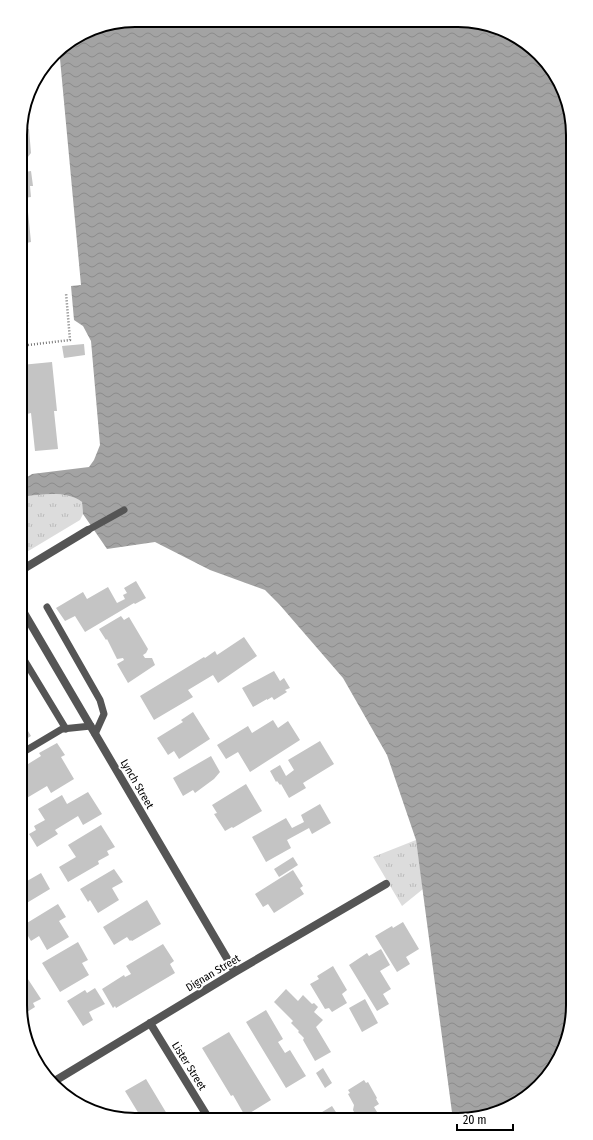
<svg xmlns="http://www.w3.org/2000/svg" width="593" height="1140" viewBox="0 0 593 1140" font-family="'Fira Sans Condensed',sans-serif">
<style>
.grass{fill:url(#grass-tufts)}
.water{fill:url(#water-waves)}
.building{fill:#c4c4c4}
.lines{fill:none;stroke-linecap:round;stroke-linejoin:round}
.path{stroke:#777;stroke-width:2.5;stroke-dasharray:1 2;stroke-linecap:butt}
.service{stroke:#555;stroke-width:7}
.minor{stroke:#555;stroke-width:8}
.labels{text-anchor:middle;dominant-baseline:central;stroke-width:4;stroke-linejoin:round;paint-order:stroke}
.street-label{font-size:11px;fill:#000;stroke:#fff}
.rim{fill:none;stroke:#000;stroke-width:2}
</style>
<defs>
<pattern id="grass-tufts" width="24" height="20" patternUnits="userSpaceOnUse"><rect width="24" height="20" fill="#dcdcdc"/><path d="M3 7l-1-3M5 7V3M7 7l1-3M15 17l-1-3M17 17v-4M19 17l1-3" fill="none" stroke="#bbb"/></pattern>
<pattern id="water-waves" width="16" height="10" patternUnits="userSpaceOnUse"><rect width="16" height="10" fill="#a3a3a3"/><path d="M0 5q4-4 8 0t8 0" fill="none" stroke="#8b8b8b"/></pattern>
</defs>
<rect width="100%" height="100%" fill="#fff"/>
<path class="grass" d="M21 484 28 496C46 494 67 491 82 502L83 514 80 520 20 556Z
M416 840 423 889 402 906 373 857Z"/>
<path class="water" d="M135 20 480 22 534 48 567 98 573 135V1013L549 1075 495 1114 453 1120 416 840 387 755 343 678 279 604 265 590 210 570 155 542 107 549 83 514 82 502C67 491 46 494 28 496L21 484V481L32 474 89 467 94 460 100 445 91 341 83 326 74 320 71 286 81 285 59 48 91 29Z"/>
<path class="building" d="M29 129 31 153 24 162H21V130Z
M21 165H24L25 172 31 171 33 186H30L31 197 24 198 25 203 21 204Z
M21 212H28L31 242 22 244V247H21Z
M84 344 85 355 64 358 62 346Z
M52 362 57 411H54L58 449 35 451 31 413 27 414 21 365Z
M136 581 146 598 135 604 134 603 85 632 75 616 65 621 56 608 83 592 87 599 108 587 117 603 125 599 123 595 127 593 124 588Z
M121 616 124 620 129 617 148 649 146 653 143 655 145 658H152L155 665 128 683 117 664 124 660 123 658 117 659 107 639 106 640 99 629Z
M244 637 257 656 218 683 213 675 188 690 193 697 154 720 140 696 204 657 205 658 215 651 217 655Z
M274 671 280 681 284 678 290 688 285 690 287 692 274 700 272 697 267 700V699L253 707 242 688Z
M193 712 210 739 179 759 174 751 168 755 157 738 183 722 181 720Z
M273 720 278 728 288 721 300 740 250 772 238 752 226 759 217 745 248 726 252 733Z
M20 725 22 727 25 726 31 736 23 741 26 747 20 750Z
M320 741 334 764 303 783 306 788 289 798 281 784 280 785 277 781 276 782 270 771 280 765 286 776 294 770 288 760Z
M57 743 65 755 61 757 74 779 51 793 47 786 20 802V769L41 756 39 753Z
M211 756 220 772 214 779 195 793 193 790 183 796 173 778Z
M246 784 262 811 233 828 232 827 225 831 214 814 217 813 212 805Z
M88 792 102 814 83 825 78 816 55 830 58 834 37 847 29 834 36 830 34 826 45 820 38 809 62 795 67 804Z
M320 804 331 823 312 834 309 828 287 840 291 848 266 862 252 837 286 818 292 828 304 822 301 815Z
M101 825 115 847 107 851 109 855 98 861 99 864 68 882 59 867 76 857 68 845Z
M293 857 298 865 279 877 274 869Z
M114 869 123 882 112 888 119 900 98 913 90 900 88 902 80 889Z
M293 870 303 886 300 888 304 894 274 913 268 904 263 907 255 894Z
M41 873 50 889 20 907V880L25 877 27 881Z
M147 900 161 924 132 941 131 940 130 941 127 937 114 945 103 927Z
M58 904 66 917 59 921 69 937 47 950 39 936 31 941 22 926Z
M403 922 419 949 406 957 410 964 397 972 375 936 392 926 393 928Z
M78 942 88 960 82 963 89 975 60 992 42 963Z
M163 944 174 961 170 964 175 973 116 1008 115 1006 113 1008 102 989 124 975 125 977 131 974 126 966Z
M381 949 390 965 380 971 391 989 383 994 389 1004 377 1011 349 965 367 953 369 956Z
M333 966 347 990 342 994 347 1003 332 1012 329 1008 325 1009 310 984 319 979 317 976Z
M20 967 41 999 33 1003 35 1007 27 1012 25 1008 21 1011 20 1005Z
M95 988 105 1004 89 1012 93 1020 83 1026 67 1001 85 990 87 993Z
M286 989 298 1001 303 995 312 1004 314 1003 318 1007 314 1012 323 1020 316 1027 331 1052 315 1061 303 1040 304 1038 298 1032 299 1031 291 1023 293 1021 274 1002Z
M365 999 378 1023 362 1032 349 1008Z
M266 1010 283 1039 278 1042 285 1053 290 1050 306 1076 286 1088 246 1022Z
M229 1032 271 1100 245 1116 233 1095 231 1096 202 1048Z
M323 1068 332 1083 325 1088 316 1073Z
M146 1079 170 1119H142L125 1091Z
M364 1080 366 1083 368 1082 377 1098 376 1099 379 1104 374 1107 380 1117 375 1120H358L353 1113 354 1112 353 1110 354 1105 348 1094 350 1093 348 1090Z
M332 1106 341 1120H309Z
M129 1113 133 1119H119Z"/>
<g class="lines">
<path class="path" d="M28 345 70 340 66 293"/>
<path class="service" d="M88 530 124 510
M47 607 100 700 104 714 95 734
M20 653 66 729
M20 754 62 729 91 726"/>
<path class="minor" d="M21 323 24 322
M20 571 88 530
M20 606 235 972
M150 1023 209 1119
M53 1082 235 972 386 884"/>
</g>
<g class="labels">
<g class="street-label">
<text transform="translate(137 784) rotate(60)">Lynch Street</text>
<text transform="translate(213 973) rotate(-31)">Dignan Street</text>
<text transform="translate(189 1066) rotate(58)">Lister Street</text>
</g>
</g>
<path d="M0 0H593V1140H0ZM135 27H458A108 108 0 0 1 566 135V1005A108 108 0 0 1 458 1113H135A108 108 0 0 1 27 1005V135A108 108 0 0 1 135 27Z" fill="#fff" fill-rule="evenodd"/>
<path class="rim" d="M135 27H458A108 108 0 0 1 566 135V1005A108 108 0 0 1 458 1113H135A108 108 0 0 1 27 1005V135A108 108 0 0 1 135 27Z"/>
<path d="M457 1124v6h56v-6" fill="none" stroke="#000000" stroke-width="2"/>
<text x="463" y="1124" font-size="12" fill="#000000" stroke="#ffffff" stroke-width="3" paint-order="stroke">20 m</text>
</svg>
